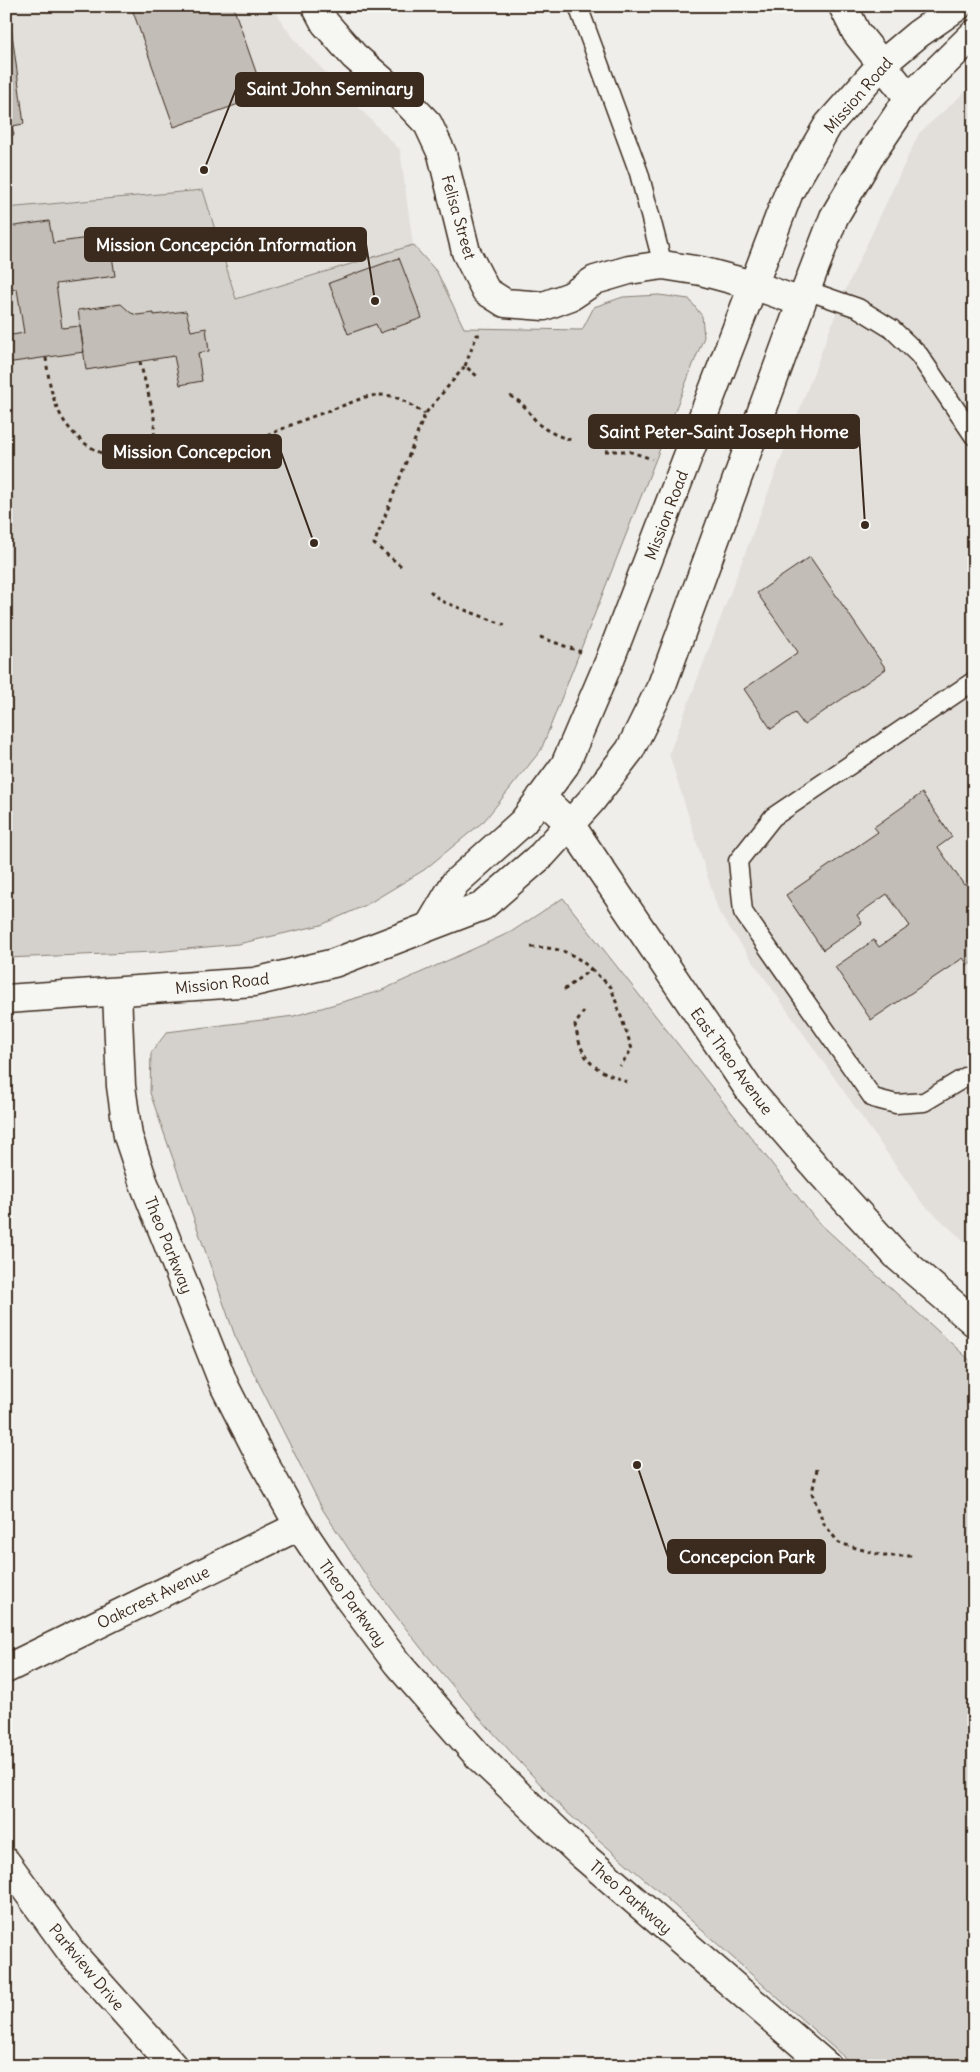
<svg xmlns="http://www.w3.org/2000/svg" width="980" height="2072" viewBox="0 0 980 2072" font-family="Delius,sans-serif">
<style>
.built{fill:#e2dfdb}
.green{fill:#d4d1cc;stroke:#887e75}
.building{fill:#c2bdb7;stroke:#3b2a1e}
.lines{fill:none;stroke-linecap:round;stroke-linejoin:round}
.lane-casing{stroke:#3b2a1e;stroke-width:21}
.street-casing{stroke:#3b2a1e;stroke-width:31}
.secondary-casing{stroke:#3b2a1e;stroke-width:31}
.path{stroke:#3b2a1e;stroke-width:3;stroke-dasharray:4 4;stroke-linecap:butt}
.lane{stroke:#f6f6f2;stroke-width:18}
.street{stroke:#f6f6f2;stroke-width:28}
.secondary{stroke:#f6f6f2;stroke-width:28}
.labels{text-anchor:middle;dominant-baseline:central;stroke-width:4.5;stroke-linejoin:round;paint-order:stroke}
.street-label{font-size:16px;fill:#3b2a1e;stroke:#f6f6f2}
.leader{fill:none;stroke:#3b2a1e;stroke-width:2}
.callout-dot{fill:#3b2a1e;stroke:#f6f6f2;stroke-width:2}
.callout{fill:#3b2a1e;stroke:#3b2a1e;stroke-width:2}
.callout-label{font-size:18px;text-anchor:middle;font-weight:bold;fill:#fff}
</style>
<rect width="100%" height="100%" fill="#efeeea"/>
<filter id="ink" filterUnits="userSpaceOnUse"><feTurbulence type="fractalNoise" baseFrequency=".02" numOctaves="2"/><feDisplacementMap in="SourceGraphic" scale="10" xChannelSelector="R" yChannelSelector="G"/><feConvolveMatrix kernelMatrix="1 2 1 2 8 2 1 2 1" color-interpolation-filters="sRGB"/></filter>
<g filter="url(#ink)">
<path class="built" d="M6 6H273L285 27 300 46 400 150 413 245 236 299 202 190 6 208Z
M974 84V1250L922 1203 719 913 669 754 843 295 919 133Z"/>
<path class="green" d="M203 190 236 299 413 245 437 272 464 328 582 330 594 307 623 297 659 295 689 299 702 316 704 337 541 750 484 821 424 870 366 905 321 925 238 944 155 952 6 958V208Z
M563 898 816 1220 974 1364V2066H854L657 1890 563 1809 478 1716 421 1648 373 1586 323 1510 235 1336 150 1093 151 1053 167 1032 294 1016 380 991 511 932Z"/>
<path class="building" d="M131 6H233L264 95 174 127Z
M9 11 24 124 12 126 14 135H11L9 147 6 151V12Z
M49 221 53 243 109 235 115 276 56 284 62 328 80 326 84 352 6 363V336L24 333 17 289 6 290V249L11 248 8 227Z
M399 258 422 318 380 333 376 324 348 334 329 283Z
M121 304 131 313 137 315 154 313V315L186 311 191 331 206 328 209 351 198 353 202 381 180 385 174 356 86 370 78 310Z
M810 557 886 669 804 725 795 713 771 729 744 689 798 652 757 593Z
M922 793 952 837 938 847 964 885 974 879V961L968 965 963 958 871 1020 835 967 874 940 879 947 910 926 887 894 857 915 862 923 823 950 786 895 878 832 874 827Z"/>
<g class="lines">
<defs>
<path id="lane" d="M578 6 639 173 663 265
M806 290 858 308 892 329 919 355 974 436
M974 681 773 817 738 861 743 912 873 1098 896 1104 924 1102 974 1072"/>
<path id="street" d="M316 6 325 23 354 56 408 103 428 124 442 154 466 252 486 291 505 303 544 306 571 296 595 280 629 270 663 265 701 271 753 285 801 302
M843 6 856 32 909 98
M117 993 121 1086 128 1136 143 1181 225 1387 258 1452 299 1526 340 1587 397 1663 480 1758 581 1854 827 2066
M6 1669 299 1526
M6 1862 72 1953 173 2066"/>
<path id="secondary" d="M541 797 570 824 750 1091 821 1173 898 1257 974 1322
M430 925 455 883 523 822 565 765 609 662 789 192 828 125 881 65 918 34 958 6
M6 999 254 982 334 963 483 906 542 855 591 801 630 750 662 685 806 290 834 217 870 156 909 98 974 34"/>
</defs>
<use href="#lane" class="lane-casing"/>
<use href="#street" class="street-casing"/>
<use href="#secondary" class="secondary-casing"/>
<path class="path" d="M46 358C48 376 51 395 59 412 89 473 170 471 225 454 247 447 269 434 291 425 315 415 341 407 365 397 394 391 402 400 425 414
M140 362 154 416 155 464
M465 366 477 335H482
M510 396C524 403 526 409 536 421 543 430 560 437 571 440
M605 451H628L652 459
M401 566 374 544 425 414 465 366 477 376
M430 591 441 601 505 625
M540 637 581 652
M531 947C558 948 570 950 591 969L564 990
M591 969 611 987 632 1049 620 1066
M584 1011 575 1025C583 1064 592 1068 627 1082
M817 1469 812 1493 824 1524 839 1543 884 1556H915"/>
<use href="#lane" class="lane"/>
<use href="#street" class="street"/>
<use href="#secondary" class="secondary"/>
</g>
</g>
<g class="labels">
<g class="street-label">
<text transform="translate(858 95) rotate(-49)">Mission Road</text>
<text transform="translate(459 217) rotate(74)">Felisa Street</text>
<text transform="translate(666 515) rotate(-69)">Mission Road</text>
<text transform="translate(222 983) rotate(-6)">Mission Road</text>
<text transform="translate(732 1061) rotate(54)">East Theo Avenue</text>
<text transform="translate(169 1245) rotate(68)">Theo Parkway</text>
<text transform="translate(153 1597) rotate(-26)">Oakcrest Avenue</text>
<text transform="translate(353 1603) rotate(54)">Theo Parkway</text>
<text transform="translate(631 1897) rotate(41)">Theo Parkway</text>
<text transform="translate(87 1967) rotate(50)">Parkview Drive</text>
</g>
</g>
<path class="leader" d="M204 170L236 89M375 301L366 244M865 525L859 432M314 543L281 452M637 1465L668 1557"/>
<g class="callout-dot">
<circle cx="204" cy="170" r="5"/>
<circle cx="375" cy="301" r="5"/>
<circle cx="865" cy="525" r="5"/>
<circle cx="314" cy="543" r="5"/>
<circle cx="637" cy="1465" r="5"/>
</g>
<g class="callout">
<rect x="236" y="73" width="187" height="33" rx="5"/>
<rect x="85" y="228" width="281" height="33" rx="5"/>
<rect x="589" y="415" width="270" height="33" rx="5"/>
<rect x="103" y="435" width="178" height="33" rx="5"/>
<rect x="668" y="1540" width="157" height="33" rx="5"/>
</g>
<g class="callout-label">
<text x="330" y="95">Saint John Seminary</text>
<text x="226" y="251">Mission Concepción Information</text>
<text x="724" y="438">Saint Peter-Saint Joseph Home</text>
<text x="192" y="458">Mission Concepcion</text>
<text x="747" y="1563">Concepcion Park</text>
</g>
<rect width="980" height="2072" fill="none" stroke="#f6f6f2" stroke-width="25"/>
<rect x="12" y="12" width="955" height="2047" fill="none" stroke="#3b2a1e" stroke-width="2" filter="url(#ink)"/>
</svg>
